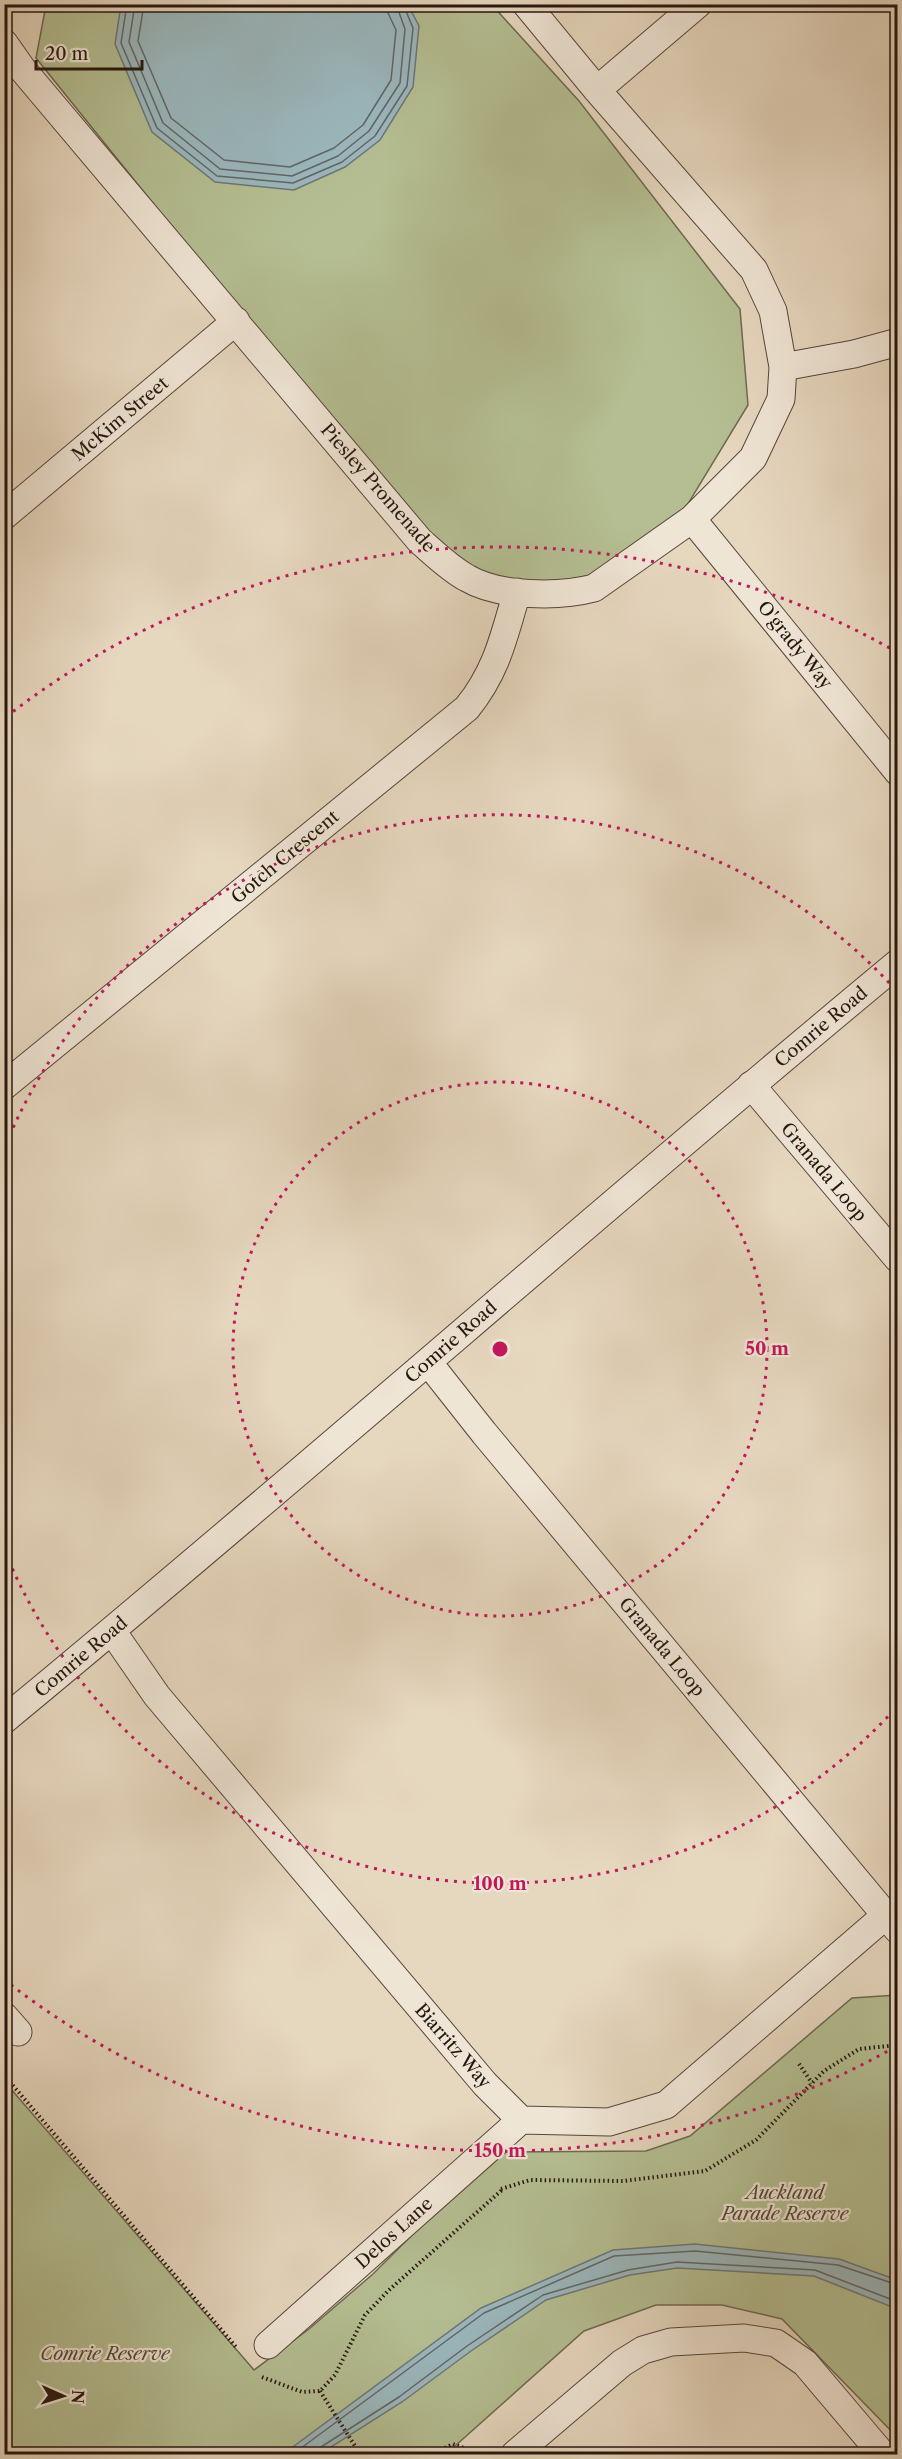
<svg xmlns="http://www.w3.org/2000/svg" width="902" height="2459" viewBox="0 0 902 2459" font-family="'Libre Caslon Text',serif">
<style>
.green{fill:#b4be92;stroke:#6d6a51;stroke-width:1.5}
.water{fill:#9bb7bd;stroke:#6c7778;stroke-width:1.5}
.lines{fill:none;stroke-linecap:round;stroke-linejoin:round}
.shore{stroke:#606666;stroke-width:1.5}
.minor-casing{stroke:#56463c;stroke-width:29}
.path{stroke:#261610;stroke-width:4;stroke-dasharray:1.5 3;stroke-linecap:butt}
.minor{stroke:#efe5d5;stroke-width:27}
.ring{fill:none;stroke:#c2185b;stroke-width:3;stroke-dasharray:3 6}
.labels{text-anchor:middle;dominant-baseline:central;stroke-width:4.5;stroke-linejoin:round;paint-order:stroke}
.street-label{font-size:18px;fill:#261610;stroke:#efe5d5}
.park-label{font-size:18px;font-style:italic;fill:#514837;stroke:#efe5d5}
.centre{fill:#c2185b;stroke:#efe5d5;stroke-width:3}
.ring-label{font-size:18px;text-anchor:middle;font-weight:bold;fill:#c2185b;stroke:#efe5d5;stroke-width:4.5;stroke-linejoin:round;paint-order:stroke}
</style>
<rect width="100%" height="100%" fill="#e6d7bf"/>
<filter id="stains"><feTurbulence type="fractalNoise" baseFrequency=".00333" numOctaves="4"/><feColorMatrix values="0 0 0 0 .2 0 0 0 0 .09 0 0 0 0 .02 0 0 0 .5 -.17"/></filter>
<radialGradient id="worn" r=".72"><stop offset=".6" stop-color="#630" stop-opacity="0"/><stop offset="1" stop-color="#630" stop-opacity=".3"/></radialGradient>
<path class="green" d="M46 5H492L579 101 740 309 748 405 669 535 571 595 476 586 247 320 36 58Z
M897 1995V2437L782 2319 722 2305H656L584 2331 446 2454H5L4 2081 254 2370 309 2329 373 2274 495 2152 646 2151 690 2136 852 1998Z"/>
<path class="water" d="M121 5H408L419 26 413 87 380 140 345 167 294 190 215 182 152 132 115 44Z
M695 2244 839 2259 897 2280V2309L814 2276 677 2268 630 2275 546 2300 471 2351 402 2402 320 2454H287L286 2452 481 2308 613 2250Z"/>
<g class="lines">
<path class="shore" d="M127 4 121 43 157 128 217 176 293 183 342 162 375 136 407 86 413 28 403 4
M135 4 129 42 163 123 220 169 292 176 338 156 369 131 400 83 405 29 396 4
M144 4 138 41 171 118 224 160 290 167 334 148 363 125 391 80 396 30 388 13 387 4
M293 2454 484 2313 614 2256 695 2251 838 2265 898 2285
M318 2454 321 2447 399 2397 467 2346 543 2295 628 2270 677 2262 815 2270 898 2302"/>
<defs>
<path id="minor" d="M4 43 23 70 420 541C435 554 450 569 467 578 499 597 560 597 594 588L692 519 753 458 781 399 783 367 773 311 754 270 597 90 526 4
M597 90 698 4
M783 367 854 354 898 342
M4 516 236 321
M692 519 898 772
M751 1085 898 1259
M4 1086 467 708C497 671 504 636 517 592
M428 1362 484 1433 898 1930
M112 1631 157 1696 485 2084 521 2120 609 2122 666 2105 885 1916
M4 1720C305 1472 597 1212 898 963
M4 2016 18 2032
M268 2345 521 2120
M515 2454 622 2363 643 2350 671 2342 744 2338 776 2343 805 2363 882 2454"/>
</defs>
<use href="#minor" class="minor-casing"/>
<path class="path" d="M799 2064 812 2083
M4 2075 236 2347
M501 2189 530 2180 623 2181 705 2171 756 2140 824 2071 859 2049 898 2045
M262 2377 302 2392 320 2391 335 2375 365 2315 389 2290 502 2190
M320 2391 360 2454
M433 2454 453 2444 464 2448 469 2454"/>
<use href="#minor" class="minor"/>
</g>
<g class="ring">
<circle cx="500" cy="1349" r="267"/>
<path d="M894 1710A535 535 0 0 1 6 1554M6 1144A535 535 0 0 1 894 988"/>
<path d="M895 2047A802 802 0 0 1 6 1981M6 717A802 802 0 0 1 895 651"/>
</g>
<g class="labels">
<g class="street-label">
<text transform="translate(120 419) rotate(-40)">McKim Street</text>
<text transform="translate(378 488) rotate(49)">Piesley Promenade</text>
<text transform="translate(795 645) rotate(51)">O'grady Way</text>
<text transform="translate(285 857) rotate(-40)">Gotch Crescent</text>
<text transform="translate(821 1027) rotate(-40)">Comrie Road</text>
<text transform="translate(824 1172) rotate(50)">Granada Loop</text>
<text transform="translate(451 1342) rotate(-41)">Comrie Road</text>
<text transform="translate(662 1647) rotate(50)">Granada Loop</text>
<text transform="translate(81 1657) rotate(-40)">Comrie Road</text>
<text transform="translate(453 2046) rotate(49)">Biarritz Way</text>
<text transform="translate(394 2233) rotate(-42)">Delos Lane</text>
</g>
<g class="park-label">
<text x="785" y="2193">Auckland<tspan x="785" dy="21">Parade Reserve</tspan></text>
<text x="105" y="2354">Comrie Reserve</text>
</g>
</g>
<circle cx="500" cy="1349" r="9" class="centre"/>
<g class="ring-label">
<text x="767" y="1355">50 m</text>
<text x="500" y="1890">100 m</text>
<text x="500" y="2157">150 m</text>
</g>
<rect width="902" height="2459" fill="none" stroke="#e6d7bf" stroke-width="24"/>
<rect x="6" y="6" width="890" height="2447" fill="none" stroke="#261610" stroke-width="3"/>
<rect x="12" y="12" width="878" height="2435" fill="none" stroke="#261610" stroke-width="1.5"/>
<g transform="translate(63 2396) rotate(93)" stroke="#efe5d5" stroke-width="4.5" paint-order="stroke">
<path d="M0-4.5L10 22L0 15L-10 22Z" fill="#261610"/>
<text y="-9" font-size="16" font-weight="bold" text-anchor="middle" fill="#261610">N</text>
</g>
<path d="M36 60v9h106v-9" fill="none" stroke="#261610" stroke-width="3"/>
<text x="45" y="60" font-size="18" fill="#261610" stroke="#efe5d5" stroke-width="4.5" paint-order="stroke">20 m</text>
<rect width="100%" height="100%" filter="url(#stains)"/>
<rect width="100%" height="100%" fill="url(#worn)"/>
</svg>
